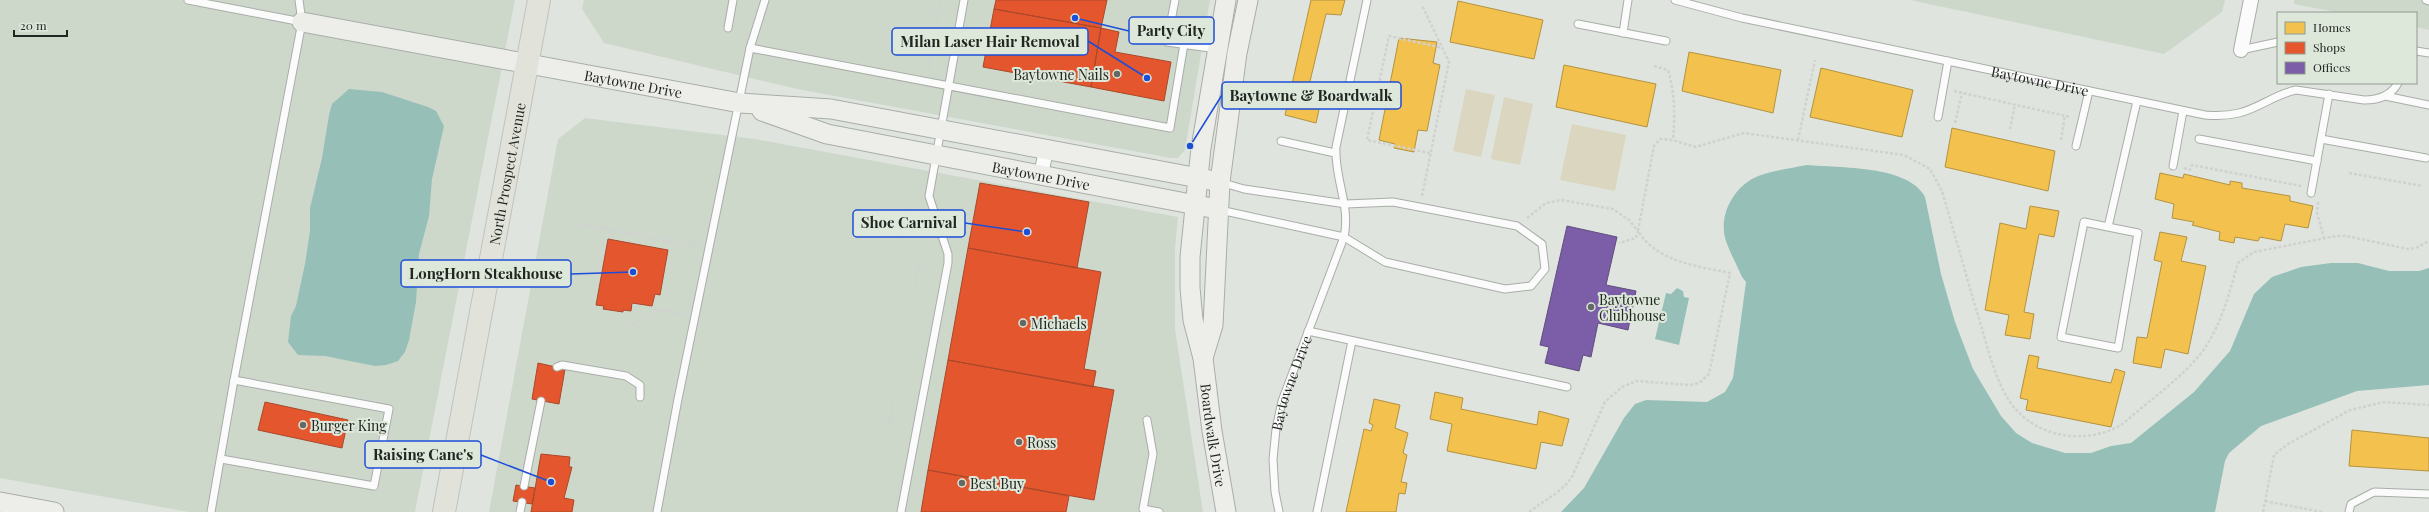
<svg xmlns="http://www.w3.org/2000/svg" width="2429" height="512" viewBox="0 0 2429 512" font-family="'Playfair Display',serif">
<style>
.built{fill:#cdd8cb}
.green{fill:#dad6bf}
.water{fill:#96bfb8}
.homes{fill:#f2c14e;stroke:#b49240}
.shops{fill:#e4572e;stroke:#aa482a}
.offices{fill:#7b5ea7;stroke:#604d7f}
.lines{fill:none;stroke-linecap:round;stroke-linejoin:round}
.lane-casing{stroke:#a9ada8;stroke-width:9}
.street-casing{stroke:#a9ada8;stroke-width:16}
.secondary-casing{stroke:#a9ada8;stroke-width:21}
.primary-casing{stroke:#bfc2be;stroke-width:24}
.path{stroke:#d0d1d0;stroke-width:2.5;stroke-dasharray:3 2;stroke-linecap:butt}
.lane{stroke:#fafbfa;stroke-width:7}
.street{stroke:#fafbfa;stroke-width:14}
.secondary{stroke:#edeeea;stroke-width:19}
.primary{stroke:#e1e2d9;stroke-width:22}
.poi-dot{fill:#646963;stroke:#dde8db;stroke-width:1.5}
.labels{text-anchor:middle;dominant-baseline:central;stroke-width:4;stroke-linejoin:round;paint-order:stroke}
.poi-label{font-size:14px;fill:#222621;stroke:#dde8db;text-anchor:start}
.street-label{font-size:14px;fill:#222621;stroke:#dde8db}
.leader{fill:none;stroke:#1d4ed8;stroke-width:1.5}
.callout-dot{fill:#1d4ed8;stroke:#dde8db;stroke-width:1.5}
.callout{fill:#dde8db;stroke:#1d4ed8;stroke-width:1.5}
.callout-label{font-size:15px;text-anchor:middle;font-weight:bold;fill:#222621}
</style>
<rect width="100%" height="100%" fill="#dfe5de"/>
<path class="built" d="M0 0H515L415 512H189L0 478Z
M584 0H1210L1185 150 1178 158H1171L797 89 604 43 582 9Z
M1910 0H2225L2222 12 2164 54Z
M2294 0H2429V30L2416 27V13H2341L2294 4Z
M585 118 755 139 1178 217 1175 250V329L1203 512H489L558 139Z"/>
<path class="green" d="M1466 89 1495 95 1481 157 1453 151Z
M1504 97 1533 104 1520 165 1491 159Z
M1572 124 1626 135 1615 191 1560 180Z"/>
<path class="water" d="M349 89 382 92 428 107 436 111 444 126 432 179 429 216 419 254 416 302 409 340 405 352 398 361 386 365 375 366 325 356 298 355 288 342 291 316 296 306 305 264 310 231V208L322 158 329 115 332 104Z
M1807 165C1839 168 1909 165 1925 197L1941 274 1955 322 1973 369 2001 416 2016 433 2032 443 2065 453H2091L2111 446 2131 443 2194 392 2230 351 2254 294 2272 277 2301 267 2331 263H2358L2389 271H2419L2429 268V385L2357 391 2261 426 2229 453 2225 461 2215 512H1561L1584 488 1624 418 1635 404 1646 400 1707 402 1725 392 1733 378 1746 282 1742 277C1737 265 1730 253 1726 241 1717 214 1736 183 1761 175 1776 170 1792 168 1807 165Z
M1677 288 1683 291 1684 297 1689 298 1679 345 1655 339 1666 293 1671 294Z"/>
<path class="homes" d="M1311 0H1345L1341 15 1326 14 1307 94 1322 96 1316 123 1285 115Z
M1458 1 1543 20 1534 59 1450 42Z
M1399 38 1437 42 1433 63 1440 65 1427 131 1418 130 1414 152 1394 148 1395 144 1379 140Z
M1689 52 1781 70 1773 113 1682 91Z
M1564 65 1656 84 1647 127 1556 107Z
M1821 68 1913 90 1902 137 1810 117Z
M1952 128 2055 151 2048 191 1945 167Z
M2160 173 2183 178 2184 174 2230 185V181L2242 183V188L2290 196V201L2313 206 2308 228 2285 224 2281 241 2260 237 2258 241 2235 237 2234 243 2219 240 2220 232 2192 225 2194 222 2172 218 2174 204 2155 199Z
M2030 206 2059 211 2054 237 2039 234 2024 312 2034 314 2030 339 2005 335 2009 315 1985 310 2000 223 2026 229Z
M2160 232 2187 237 2181 261 2206 266 2188 354 2165 349 2161 368 2133 363 2137 337 2147 338 2162 262 2154 260Z
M2029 355 2039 357 2037 368 2111 383 2115 369 2125 372 2111 427 2026 410 2028 400 2020 398Z
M1435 392 1463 398 1461 409 1537 425 1539 411 1569 419 1562 446 1541 442 1536 469 1447 451 1452 424 1430 419Z
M1374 399 1400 405 1395 428 1408 433 1403 453 1407 455 1401 482 1407 483 1405 494 1399 493 1396 512H1346L1364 429 1371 431 1373 425 1369 423Z
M2352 430 2429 438V471L2349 466Z"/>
<path class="shops" d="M996 0H1107L1101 28 994 9Z
M994 9 1101 28 1091 87 983 67Z
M1101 28 1119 32 1115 52 1171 62 1164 101 1091 87Z
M980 183 1089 202 1077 268 968 248Z
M608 239 668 250 660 295 655 294 652 306 632 303 631 311 623 310V312L603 309 604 306 596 305Z
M968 248 1101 272 1084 369 1096 371 1093 387 948 360Z
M948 360 1114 390 1094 500 928 470Z
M538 363 565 369 559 404 532 399Z
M265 402 348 420 342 448 258 430Z
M541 454 570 457 569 467H572L564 498 574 500 572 512H531Z
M928 470 1069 496 1066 512H921Z
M516 485 535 488 532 504 513 501Z"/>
<path class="offices" d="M1567 226 1617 237 1606 285 1636 291 1628 330 1598 323 1591 357 1583 355 1579 371 1545 363 1549 347 1540 345Z"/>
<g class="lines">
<defs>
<g id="lane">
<path d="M188 0 302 22"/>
<path d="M1175 0 1167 42 1217 49"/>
<path id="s1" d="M1675 0 1742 18 2205 115C2216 116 2227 116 2239 113 2259 108 2276 94 2296 90L2364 100C2379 100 2391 96 2398 83"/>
<path d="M2426 0 2429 1"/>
<path d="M1578 24 1666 41"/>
<path d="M728 28 733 0"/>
<path d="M1623 33 1628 0"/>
<path d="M750 48 1170 128 1184 44"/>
<path d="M2241 50 2278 42"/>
<path d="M2416 51 2429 53"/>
<path d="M2385 96 2429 105"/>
<path d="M1938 117 1948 61"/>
<path d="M2199 139 2317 161"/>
<path d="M2321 139 2426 158"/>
<path d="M1281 141 1335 153"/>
<path d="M2076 146 2089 91"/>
<path d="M2173 166 2183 111"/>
<path d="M2311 193 2329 94"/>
<path d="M1220 210 1344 237 1385 262 1505 289 1531 286 1545 269 1542 244 1517 226 1419 207 1393 202 1346 204 1244 189 1220 182"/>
<path d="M2108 227 2138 233 2118 348 2061 337 2084 222 2108 227 2137 101"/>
<path d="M1308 331 1567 387"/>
<path d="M557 367 562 365 626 376 640 385V397"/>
<path d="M1147 420 1153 454 1143 509 1159 512"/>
<path d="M221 459 374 486 389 409 234 380"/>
<path d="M524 486 541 401"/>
<path d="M211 512 234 380 302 22 299 0"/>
<path d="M520 512 522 502"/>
<path d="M657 512 678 399 750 48 765 0"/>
<path d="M901 512 948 263V254L929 196 964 0"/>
<path id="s2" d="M1279 512 1275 492 1273 459 1276 429 1282 401 1344 237C1351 206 1334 178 1336 147L1367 0"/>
<path d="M1317 512 1352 341"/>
<path d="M2349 512 2351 504 2374 492 2429 494"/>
</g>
<path id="street" d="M2241 50 2251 0
M1041 175 1046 150"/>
<g id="secondary">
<path id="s3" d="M1226 0 1201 148 1190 257V288L1193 320 1203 358 1212 431 1226 512"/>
<path id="s4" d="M302 22 740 103 831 109 1220 182"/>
<path id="s5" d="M762 111 827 134 1217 209"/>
<path d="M1203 358 1213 325 1220 182 1237 53 1248 0"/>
<path d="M0 502 54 512"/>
</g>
<g id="primary">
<path id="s6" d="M444 512 539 0"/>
</g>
</defs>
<use href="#lane" class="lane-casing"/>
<use href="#street" class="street-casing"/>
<use href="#secondary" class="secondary-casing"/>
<use href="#primary" class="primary-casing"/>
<path class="path" d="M937 21 941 0
M1654 66 1668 70C1675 94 1675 115 1673 140
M928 70 932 45
M1954 91 2070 117
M922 101 924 92
M1955 123 1962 93
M2010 129 2015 104
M1798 140 1815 60
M2061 140 2065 115
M1430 153 1367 140 1389 36 1443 48
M2184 168 2190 170 2192 165 2301 186
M2349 173 2423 186
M1422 196 1449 62 1422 5
M2318 202 2317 213 2324 238
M1527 218 1546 203 1561 200 1613 209 1629 220 1638 231 1636 238 1619 243
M575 223 697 246
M901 238 907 205
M532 263 557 268
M577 272 591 275
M914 291 919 261
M625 331 655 309 684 314
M888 429 894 400
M2265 501 2322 512
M1529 512C1544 500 1560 494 1572 477L1605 402 1622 387 1636 381 1690 385 1699 383 1709 374 1730 273C1697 266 1657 262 1638 231L1654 146 1660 139 1673 140 1695 147 1744 133 1904 155 1930 169 1942 191C1955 235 1967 279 1980 322 1988 349 1995 379 2010 402 2035 439 2089 446 2124 423 2149 400 2191 372 2208 343 2223 319 2230 290 2238 263L2254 252 2336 236H2346L2408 249 2416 248 2429 241
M2263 512 2274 455 2288 444 2350 410 2384 402 2429 405"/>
<use href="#lane" class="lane"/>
<use href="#street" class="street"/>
<use href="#secondary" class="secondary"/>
<use href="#primary" class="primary"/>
</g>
<g class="poi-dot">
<circle cx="1117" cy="74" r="4"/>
<circle cx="1591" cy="307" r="4"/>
<circle cx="1023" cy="323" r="4"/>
<circle cx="303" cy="425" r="4"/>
<circle cx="1019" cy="442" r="4"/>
<circle cx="962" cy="483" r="4"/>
</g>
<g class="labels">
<g class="poi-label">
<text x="1109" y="74" text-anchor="end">Baytowne Nails</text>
<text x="1599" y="299">Baytowne<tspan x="1599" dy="16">Clubhouse</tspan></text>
<text x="1031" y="323">Michaels</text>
<text x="311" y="425">Burger King</text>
<text x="1027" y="442">Ross</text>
<text x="970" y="483">Best Buy</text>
</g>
<g class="street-label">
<text stroke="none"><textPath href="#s1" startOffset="374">Baytowne Drive</textPath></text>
<text stroke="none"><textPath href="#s4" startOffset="337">Baytowne Drive</textPath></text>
<text stroke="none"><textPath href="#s6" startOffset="344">North Prospect Avenue</textPath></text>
<text stroke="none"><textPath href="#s5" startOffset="287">Baytowne Drive</textPath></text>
<text stroke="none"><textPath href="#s2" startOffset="132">Baytowne Drive</textPath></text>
<text stroke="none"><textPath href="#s3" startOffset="440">Boardwalk Drive</textPath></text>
</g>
</g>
<path class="leader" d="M1075 18L1129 31M1147 78L1088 41M1190 146L1222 95M1027 232L965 223M633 272L571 274M551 482L481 455"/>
<g class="callout-dot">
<circle cx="1075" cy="18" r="4"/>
<circle cx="1147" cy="78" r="4"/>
<circle cx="1190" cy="146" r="4"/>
<circle cx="1027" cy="232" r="4"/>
<circle cx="633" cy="272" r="4"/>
<circle cx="551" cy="482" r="4"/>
</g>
<g class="callout">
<rect x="1129" y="17" width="85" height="27" rx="4"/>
<rect x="892" y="28" width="196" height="27" rx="4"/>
<rect x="1222" y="82" width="179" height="27" rx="4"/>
<rect x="853" y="210" width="112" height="27" rx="4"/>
<rect x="401" y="260" width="170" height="27" rx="4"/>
<rect x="365" y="441" width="116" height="27" rx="4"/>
</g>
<g class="callout-label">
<text x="1171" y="36">Party City</text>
<text x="990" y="47">Milan Laser Hair Removal</text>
<text x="1311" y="101">Baytowne &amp; Boardwalk</text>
<text x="909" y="228">Shoe Carnival</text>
<text x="486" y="279">LongHorn Steakhouse</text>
<text x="423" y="460">Raising Cane's</text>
</g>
<rect x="2277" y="12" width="140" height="72" fill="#dde8db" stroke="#929a91"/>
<rect x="2285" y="22" width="20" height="12" fill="#f2c14e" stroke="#929a91"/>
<text x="2313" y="32" font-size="12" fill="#222621">Homes</text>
<rect x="2285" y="42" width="20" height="12" fill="#e4572e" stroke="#929a91"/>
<text x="2313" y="52" font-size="12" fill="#222621">Shops</text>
<rect x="2285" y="62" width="20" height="12" fill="#7b5ea7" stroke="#929a91"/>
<text x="2313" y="72" font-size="12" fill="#222621">Offices</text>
<path d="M14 30v6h53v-6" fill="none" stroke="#222621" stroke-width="2"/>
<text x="20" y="30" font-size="12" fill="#222621" stroke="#dde8db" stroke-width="3" paint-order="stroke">20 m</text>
</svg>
